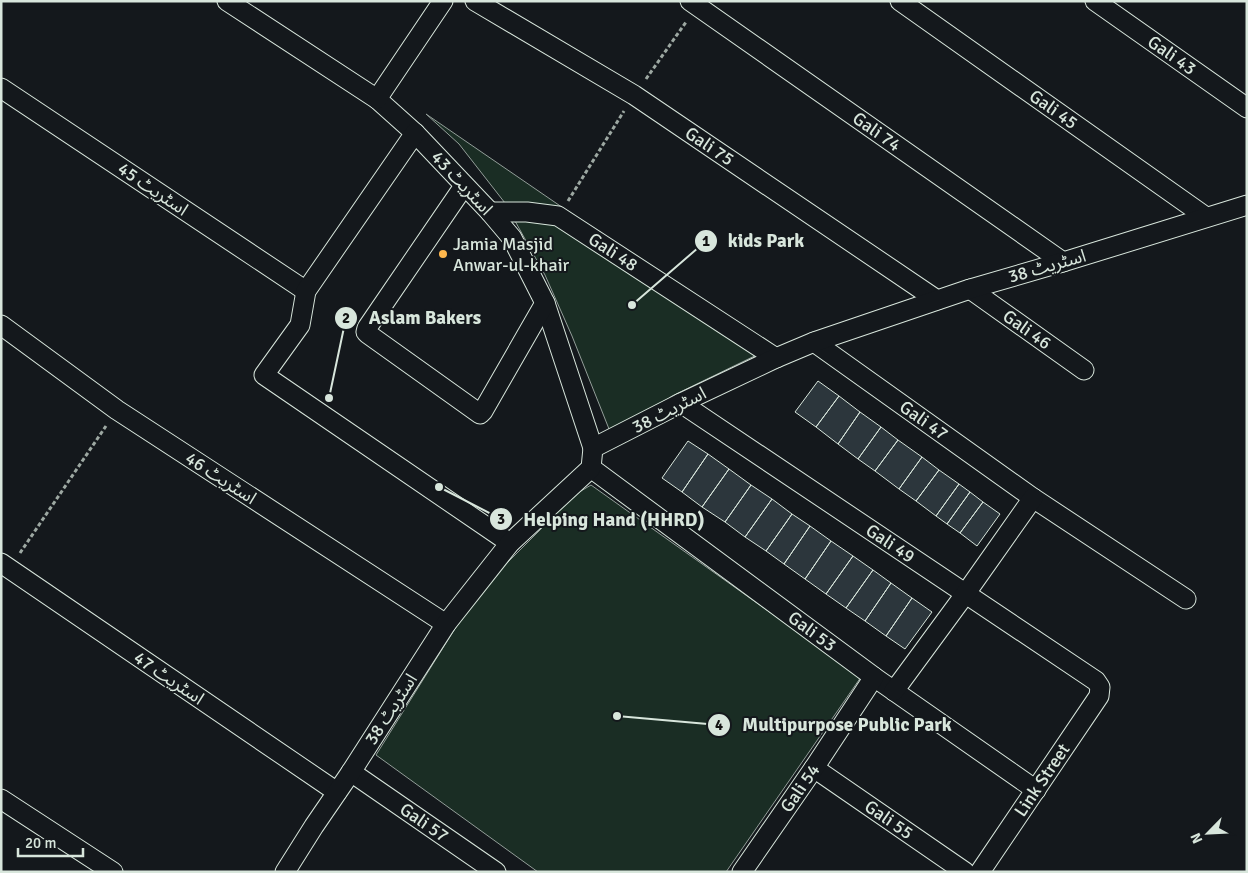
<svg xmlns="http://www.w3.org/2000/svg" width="1248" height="873" viewBox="0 0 1248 873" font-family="Signika,'Noto Sans Arabic',sans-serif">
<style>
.green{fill:#1a2d24;stroke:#939e99}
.building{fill:#2c363c;stroke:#d8e6dc}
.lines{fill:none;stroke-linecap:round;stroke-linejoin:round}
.street-casing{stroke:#d8e6dc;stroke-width:21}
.path{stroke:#9da8a2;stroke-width:3;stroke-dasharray:4 2.5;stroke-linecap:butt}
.street{stroke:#14181c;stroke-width:19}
.poi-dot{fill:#ffb74d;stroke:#14181c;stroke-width:2}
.labels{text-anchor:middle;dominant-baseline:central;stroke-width:4;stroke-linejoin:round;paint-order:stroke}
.street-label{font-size:18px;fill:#d8e6dc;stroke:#14181c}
.poi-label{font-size:18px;fill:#d8e6dc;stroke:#14181c;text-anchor:start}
.leader{fill:none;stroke:#d8e6dc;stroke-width:2}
.callout-dot{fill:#d8e6dc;stroke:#14181c;stroke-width:2}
.mark-label{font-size:15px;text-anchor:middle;font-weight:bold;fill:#111}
.callout-label{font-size:19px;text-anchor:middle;font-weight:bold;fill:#d8e6dc;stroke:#14181c;stroke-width:4;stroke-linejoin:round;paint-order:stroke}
</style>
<rect width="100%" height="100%" fill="#14181c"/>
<path class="green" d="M426 114 769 349 672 396 613 439 572 336 545 275 505 203 459 144Z
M591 485 861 677 726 872H538L376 755 456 627 500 570 576 494Z"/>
<path class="building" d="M818 381 839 396 816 427 795 412Z
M839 396 860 412 838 444 816 427Z
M860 412 881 427 858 459 838 444Z
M881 427 898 440 875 471 858 459Z
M898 440 922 457 899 489 875 471Z
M688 441 708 454 682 492 662 478Z
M708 454 729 469 702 507 682 492Z
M922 457 939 470 916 501 899 489Z
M729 469 751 485 725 522 702 507Z
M939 470 959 484 936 516 916 501Z
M959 484 970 492 947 524 936 516Z
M751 485 772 499 745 537 725 522Z
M970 492 983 502 960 533 947 524Z
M772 499 792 514 766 551 745 537Z
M983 502 1000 514 977 546 960 533Z
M792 514 810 526 784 564 766 551Z
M810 526 831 541 805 579 784 564Z
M831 541 853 556 826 594 805 579Z
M853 556 873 570 846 608 826 594Z
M873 570 891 583 865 621 846 608Z
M891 583 912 598 886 636 865 621Z
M912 598 932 612 905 649 886 636Z"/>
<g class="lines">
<defs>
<g id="street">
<path d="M227 1 377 99 415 133 490 212 512 238 545 303 593 448"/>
<path id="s1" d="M475 1 634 95 937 300"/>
<path id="s2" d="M690 1 1063 262"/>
<path id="s3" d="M900 1 1206 217"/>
<path id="s4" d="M1095 1 1247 108"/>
<path d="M1 88 306 291"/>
<path d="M377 99 443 1"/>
<path d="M415 133 306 291 300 325 264 375 510 543"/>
<path d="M464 186 367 328 366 332 368 334 480 414 483 411 545 303"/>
<path id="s5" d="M490 212H527L558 216 776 358"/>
<path id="s6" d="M970 289 1084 370"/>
<path d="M1 325 117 410 446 624"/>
<path id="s7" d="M814 342 1033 498 1186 599"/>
<path id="s8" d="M681 403 1096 681 1100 687 1099 696 980 872"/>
<path id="s9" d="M591 468 874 677 1036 790"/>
<path d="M1 563 337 792"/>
<path d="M894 691 966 593 1033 498"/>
<path id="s10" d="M814 768 965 872"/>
<path id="s11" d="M351 772 496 872"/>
<path d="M1 799 113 872"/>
<path d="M285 872 314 826 351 772 446 624 510 543 591 468 593 448 681 403 776 358 814 342 970 289 1063 262 1247 205"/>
<path id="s12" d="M742 872 814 768 874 677"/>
</g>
</defs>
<use href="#street" class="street-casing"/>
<path class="path" d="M646 79 686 22
M568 201 624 111
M20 553 106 426"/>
<use href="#street" class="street"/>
</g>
<circle class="poi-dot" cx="443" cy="254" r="5"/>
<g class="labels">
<g class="street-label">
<text stroke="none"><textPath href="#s4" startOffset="94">Gali 43</textPath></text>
<text stroke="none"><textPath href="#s3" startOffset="188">Gali 45</textPath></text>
<text stroke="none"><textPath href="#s2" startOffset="228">Gali 74</textPath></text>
<text stroke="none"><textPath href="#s1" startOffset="276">Gali 75</textPath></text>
<text transform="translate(462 183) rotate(47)">اسٹریٹ 43</text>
<text transform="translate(153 189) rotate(34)">اسٹریٹ 45</text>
<text stroke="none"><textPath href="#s5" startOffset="134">Gali 48</textPath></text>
<text transform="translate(1047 266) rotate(-16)">اسٹریٹ 38</text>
<text stroke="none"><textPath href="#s6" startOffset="70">Gali 46</textPath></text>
<text transform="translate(669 410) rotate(-27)">اسٹریٹ 38</text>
<text stroke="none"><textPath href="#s7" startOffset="135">Gali 47</textPath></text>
<text transform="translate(221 478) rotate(33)">اسٹریٹ 46</text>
<text stroke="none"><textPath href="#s8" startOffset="252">Gali 49</textPath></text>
<text stroke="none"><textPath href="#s9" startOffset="275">Gali 53</textPath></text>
<text transform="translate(169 678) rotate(34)">اسٹریٹ 47</text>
<text transform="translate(391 709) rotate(-57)">اسٹریٹ 38</text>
<text transform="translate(1042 780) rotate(-56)">Link Street</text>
<text stroke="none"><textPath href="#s12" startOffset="102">Gali 54</textPath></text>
<text stroke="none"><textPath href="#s10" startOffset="91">Gali 55</textPath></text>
<text stroke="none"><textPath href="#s11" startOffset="89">Gali 57</textPath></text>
</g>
<g class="poi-label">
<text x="453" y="244">Jamia Masjid<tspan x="453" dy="21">Anwar-ul-khair</tspan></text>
</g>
</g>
<path class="leader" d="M632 305L706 241M329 398L346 318M439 487L501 519M617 716L719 725"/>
<g class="callout-dot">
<circle cx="632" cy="305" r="5"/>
<circle cx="329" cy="398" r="5"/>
<circle cx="439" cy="487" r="5"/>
<circle cx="617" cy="716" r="5"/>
<circle cx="706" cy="241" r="12"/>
<circle cx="346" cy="318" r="12"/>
<circle cx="501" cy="519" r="12"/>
<circle cx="719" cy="725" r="12"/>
</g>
<g class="mark-label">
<text x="706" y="246">1</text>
<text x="346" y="323">2</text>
<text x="501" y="524">3</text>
<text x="719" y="730">4</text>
</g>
<g class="callout-label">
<text x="766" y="247">kids Park</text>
<text x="425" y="324">Aslam Bakers</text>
<text x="614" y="526">Helping Hand (HHRD)</text>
<text x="847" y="731">Multipurpose Public Park</text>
</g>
<rect width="1248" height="873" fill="none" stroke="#d8e6dc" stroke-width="5"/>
<g transform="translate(1208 833) rotate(246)" stroke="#14181c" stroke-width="4" paint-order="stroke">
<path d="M0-4L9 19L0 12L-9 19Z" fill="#d8e6dc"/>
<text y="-8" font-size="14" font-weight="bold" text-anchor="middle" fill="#d8e6dc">N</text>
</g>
<path d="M18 848v8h65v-8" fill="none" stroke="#d8e6dc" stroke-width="2.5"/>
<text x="25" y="848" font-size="15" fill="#d8e6dc" stroke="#14181c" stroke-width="4" paint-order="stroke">20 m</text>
</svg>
